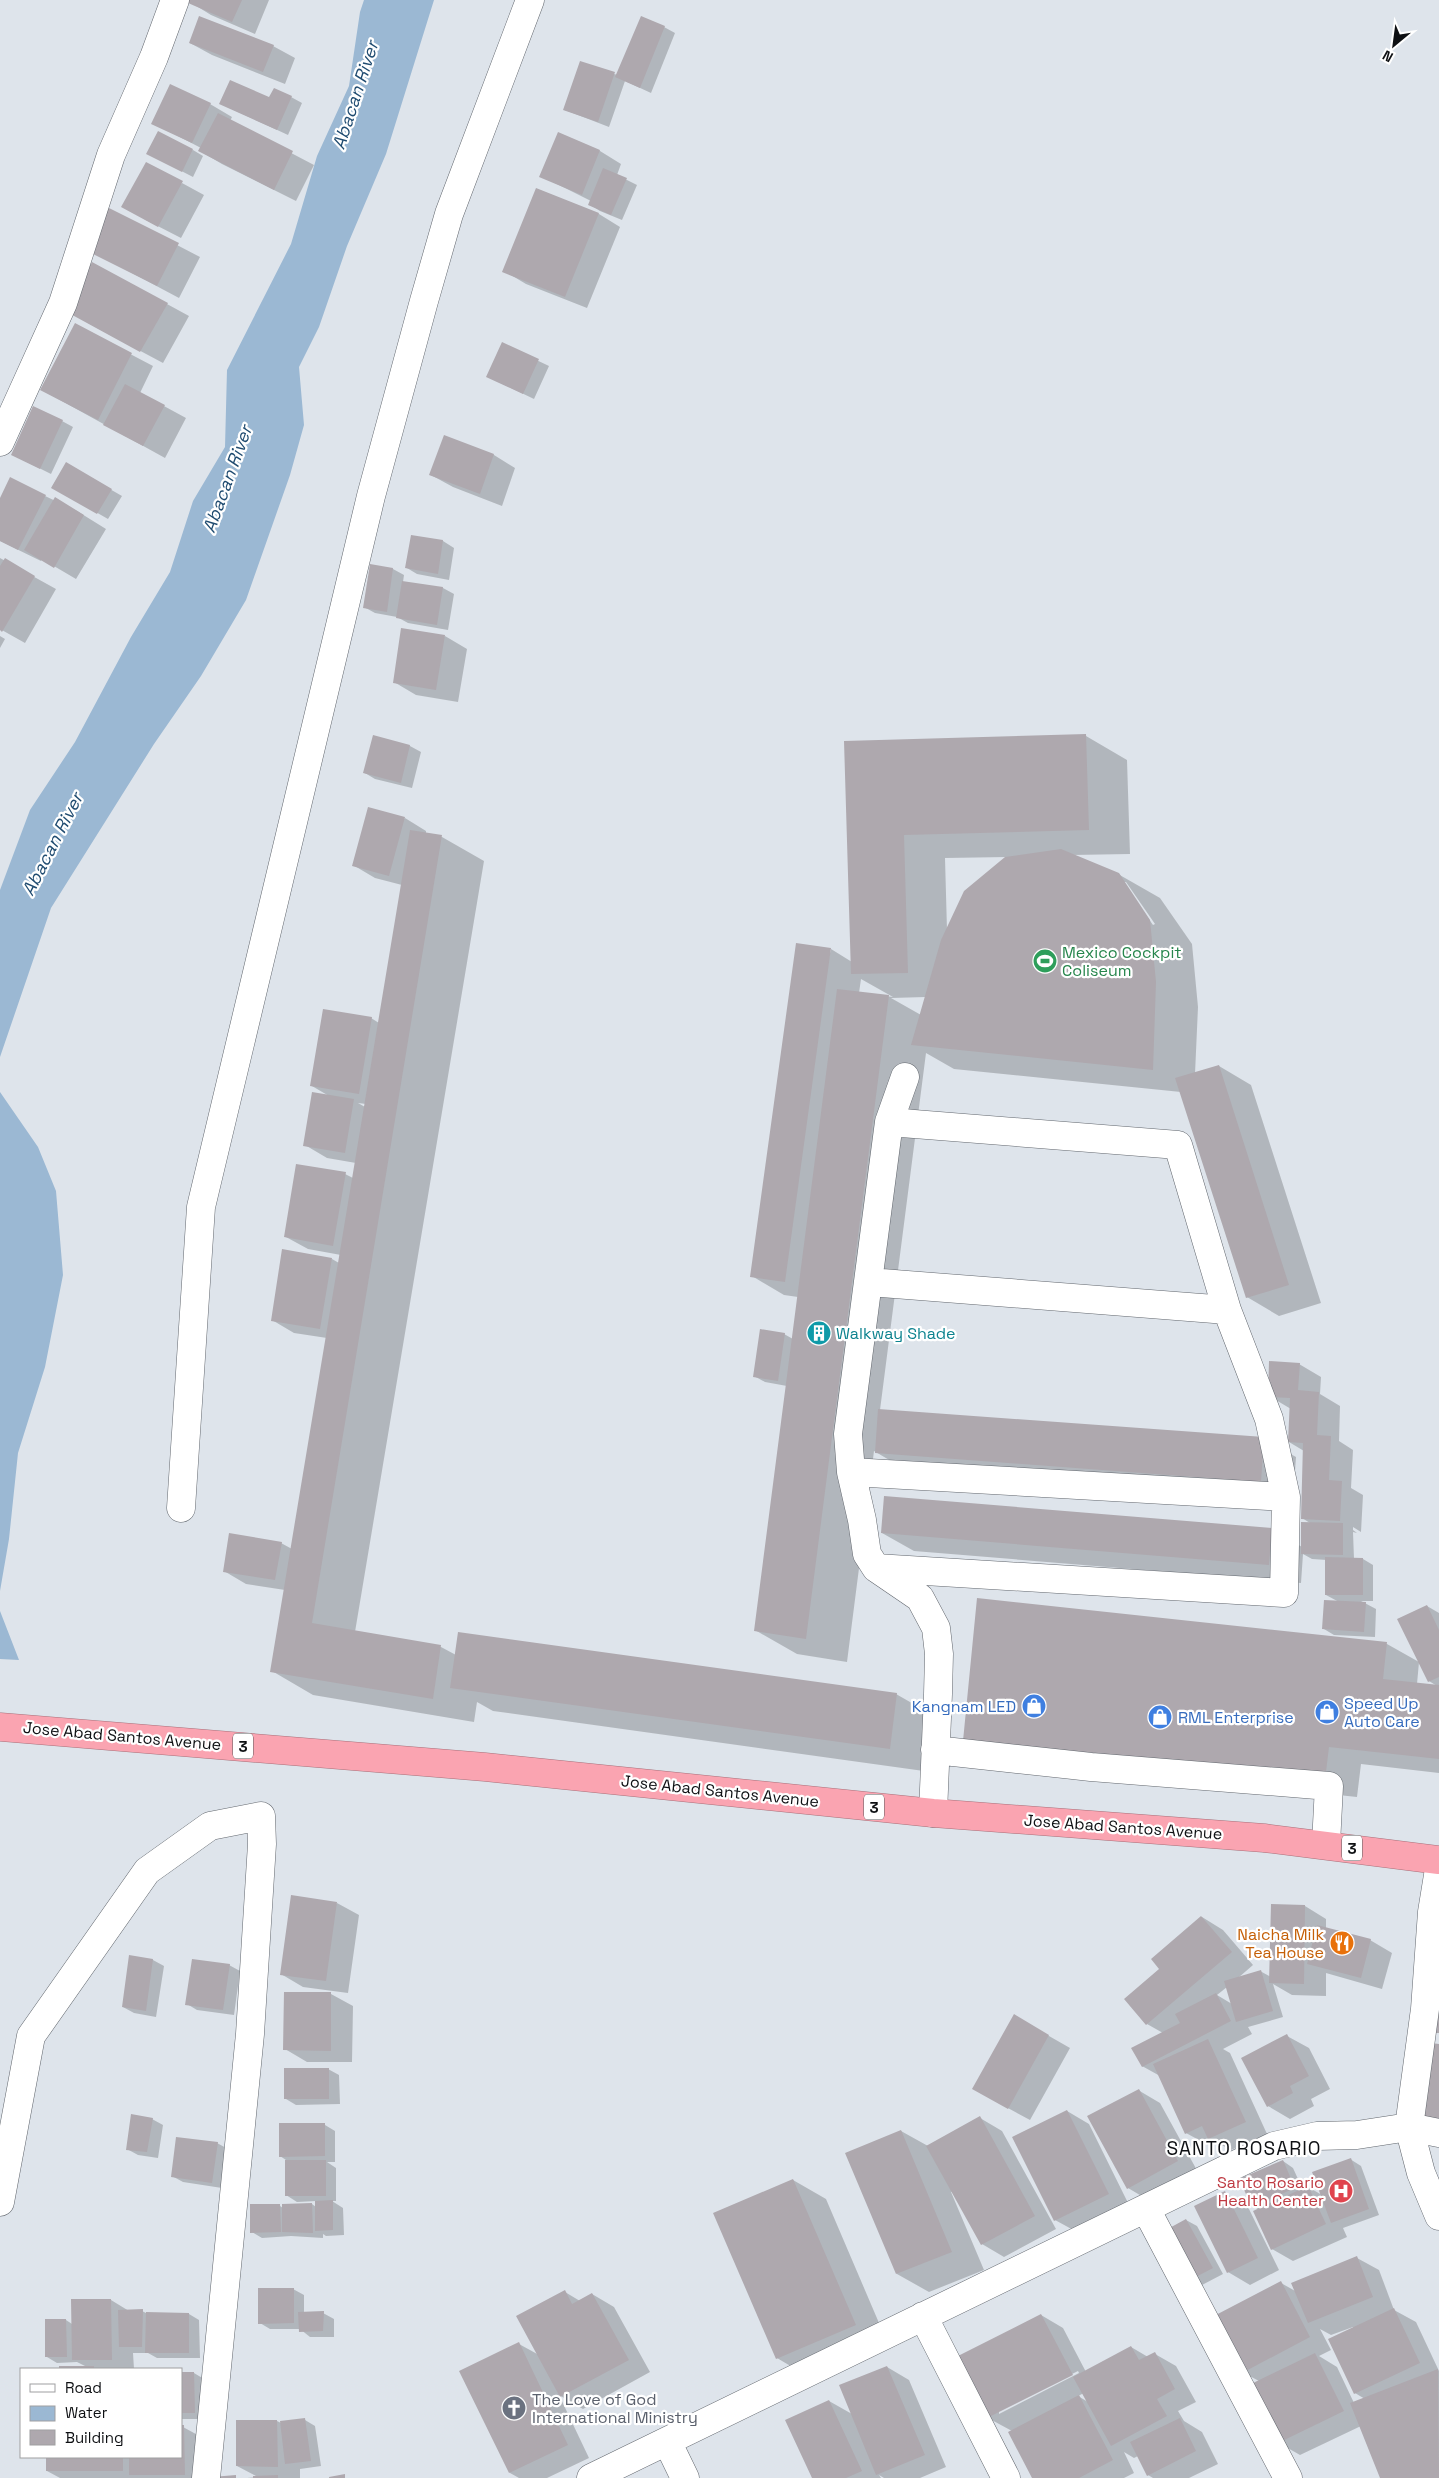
<svg xmlns="http://www.w3.org/2000/svg" width="1439" height="2478" viewBox="0 0 1439 2478" font-family="'Space Grotesk',sans-serif">
<style>
.water{fill:#9bb8d3}
.shadow{fill:#0003;fill-rule:evenodd}
.building{fill:#aea8ae}
.lines{fill:none;stroke-linecap:round;stroke-linejoin:round}
.minor-casing{stroke:#62676e;stroke-width:29}
.highway-casing{stroke:#a7707a;stroke-width:29}
.minor{stroke:#fff;stroke-width:28}
.highway{stroke:#faa4b1;stroke-width:28}
.labels{text-anchor:middle;dominant-baseline:central;stroke-width:4.5;stroke-linejoin:round;paint-order:stroke}
.shield{fill:#fff;stroke:#56585a;stroke-width:1}
.shield-label{font-size:15px;font-weight:bold;fill:#0e1013}
.leisure-label{font-size:16px;fill:#27864d;stroke:#fff;text-anchor:start}
.culture-label{font-size:16px;fill:#0d838f;stroke:#fff;text-anchor:start}
.shop-label{font-size:16px;fill:#366cbe;stroke:#fff;text-anchor:start}
.street-label{font-size:16px;fill:#0e1013;stroke:#fff}
.food-label{font-size:16px;fill:#c56008;stroke:#fff;text-anchor:end}
.health-label{font-size:16px;fill:#be3a42;stroke:#fff;text-anchor:end}
.worship-label{font-size:16px;fill:#5b616d;stroke:#fff;text-anchor:start}
.water-label{font-size:18px;font-style:italic;fill:#1f4b70;stroke:#fff}
.quarter-label{font-size:19px;letter-spacing:1px;fill:#0e1013;stroke:#fff}
</style>
<rect width="100%" height="100%" fill="#dee4eb"/>
<path class="water" d="M364 0H434L386 154 347 246 319 327 299 367 304 425 290 475 246 600 201 676 154 744 51 908 0 1057V890L30 810 75 742 131 637 170 572 193 501 225 447 227 370 291 244 317 156 349 86 360 12Z
M0 1092 38 1147 56 1191 63 1275 45 1367 18 1453 9 1539 0 1591Z
M0 1611 19 1660 0 1659Z"/>
<path class="shadow" d="M191 0H269L255 34 211 15 190 2Z
M664 27 675 33 651 93 625 81 609 127 565 110 614 74 618 75Z
M190 43 273 46 295 58 285 84 212 55Z
M291 97 302 103 288 135 221 104Z
M210 104 232 117 230 121 314 165 296 201 222 164 200 151 201 148 153 123Z
M559 134 600 151 621 164 617 175 637 185 622 220 600 211 589 204 591 201 541 176Z
M193 150 203 156 193 177 158 159Z
M182 183 204 195 181 238 144 219Z
M537 189 599 214 620 227 587 308 526 284 504 271Z
M106 208 200 257 179 298 85 248Z
M167 304 189 316 163 363 88 323Z
M75 325 153 366 140 393 186 418 165 458 42 390Z
M503 344 549 366 534 399 488 377Z
M62 421 73 427 51 474 23 460Z
M445 437 494 455 515 468 502 506 453 487 431 475Z
M66 464 122 496 108 519 52 487Z
M45 496 77 511 106 529 76 579 42 559 41 561 0 541V501Z
M412 536 443 541 454 548 449 580 417 574 407 568Z
M0 558 56 589 25 643 0 629Z
M371 565 393 569 404 575 403 582 443 588 454 594 448 630 408 623 397 617 375 613 364 607Z
M0 636 5 639 0 648Z
M445 636 467 649 458 702 416 695 394 682Z
M1086 736 1127 760 1130 854 1072 855 1118 874 1160 898 1192 944 1198 1007 1195 1074 1219 1066 1251 1085 1321 1303 1279 1316 1247 1297 1181 1092 954 1069 926 1053 880 1410 1264 1439 1296 1457 1293 1500 908 1471 874 1451 847 1662 797 1654 755 1630 787 1386 765 1382 754 1376 784 1334 793 1339 798 1297 784 1295 752 1276 831 949 852 962 845 742ZM1008 857 947 930 945 858ZM1123 882H1126L1155 924 1153 925ZM861 979 893 997 859 993ZM926 997 921 1015 891 998Z
M374 737 410 746 421 752 412 788 375 779 365 773Z
M405 818 426 831V834L442 837 484 861 355 1632 441 1647 456 1655 896 1694 938 1718 931 1772 493 1711 477 1702 474 1722 313 1695 272 1671 285 1590 246 1584 224 1571 281 1543 292 1549 327 1338 294 1333 272 1320 332 1259 339 1263 341 1255 308 1249 286 1237 345 1174 353 1178 356 1163 327 1158 305 1145 329 1096 312 1086 371 1018 379 1023 402 885 375 878 353 865ZM358 1103 366 1104 365 1107Z
M1299 1364 1321 1377 1320 1394 1340 1406 1339 1441 1353 1450 1351 1488 1363 1495 1361 1532 1353 1527V1530L1357 1533 1353 1532 1354 1559H1363L1373 1565V1601H1361L1376 1609 1375 1637 1334 1635 1324 1629 1339 1602 1326 1595 1327 1560 1312 1559 1303 1554 1301 1583 914 1551 882 1533 1272 1529 1302 1547 1310 1523 1302 1518 1304 1451 1289 1442 1291 1409 1269 1396Z
M978 1600 1387 1644 1419 1662 1417 1684 1437 1686 1429 1681 1427 1606 1439 1613V1773L1361 1764 1357 1797 996 1759Z
M337 1903 359 1915 348 1993 303 1987 281 1974Z
M1305 1906 1326 1919V1929L1370 1940 1392 1953 1382 1989 1326 1973V1996L1292 1995 1273 1984 1283 2017 1248 2027 1252 2034 1223 2049 1230 2053 1267 2134 1231 2150 1216 2142 1208 2145 1186 2133 1160 2076 1142 2066 1163 2033 1147 2024 1161 1969 1202 1917 1223 1930 1253 1965 1238 1978 1260 1971 1271 1977ZM1227 1987 1232 2004 1217 1995Z
M130 1956 153 1960 164 1966 156 2017 134 2013 123 2007Z
M229 1965 240 1971 234 2015 197 2010 187 2004Z
M331 1994 353 2006 352 2062H307L285 2049Z
M1014 2016 1070 2048 1030 2120 995 2101Z
M1287 2036 1309 2048 1330 2089 1311 2099 1314 2106 1290 2119 1268 2106Z
M328 2069 339 2075 340 2104 296 2105 286 2099Z
M1138 2090 1160 2103 1199 2174 1150 2201 1128 2188Z
M1067 2111 1089 2124 1130 2207 1077 2232 1055 2220Z
M980 2118 1002 2131 1056 2229 1004 2257 982 2244 953 2191 951 2192 984 2270 929 2292 897 2274 901 2131 928 2146Z
M152 2119 163 2125 158 2158 138 2155 127 2149Z
M325 2125 335 2131V2162H327L336 2168V2201H332L343 2208 344 2235 326 2236 323 2234V2238L291 2236 262 2238 252 2232 280 2206 283 2208 312 2204 316 2207V2201L297 2202 286 2195V2160L280 2156Z
M217 2143 228 2149 222 2188 183 2182 172 2176Z
M1350 2159 1361 2166 1379 2215 1343 2228 1347 2237 1293 2261 1272 2249 1259 2210 1253 2206 1283 2161 1293 2168 1303 2190 1308 2187 1322 2195Z
M793 2180 826 2199 888 2344 809 2377 777 2358Z
M1225 2193 1247 2205 1279 2270 1250 2285 1228 2272Z
M1186 2220 1197 2226 1223 2274 1202 2285 1165 2231Z
M1357 2258 1379 2270 1394 2310 1416 2322 1439 2371V2478H1381L1361 2426 1300 2455 1279 2443 1259 2381 1242 2372 1281 2283 1297 2292ZM1353 2327 1355 2393 1365 2399 1354 2403 1337 2367 1319 2356 1331 2350 1320 2329 1331 2335Z
M293 2289 304 2295V2313H323L334 2319V2337H310L300 2329H270L260 2323Z
M565 2292 580 2301 592 2294 614 2307 650 2372 583 2409 559 2395 589 2458 547 2478H519L510 2473 519 2344 539 2355Z
M111 2300 129 2311H142L148 2314H189L199 2320 200 2358H157L148 2353H133L134 2369H60L87 2367 77 2362 57 2363 47 2357 46 2320H66L72 2324V2301Z
M1041 2315 1063 2328 1086 2372 1131 2347 1148 2357 1155 2354 1176 2366 1196 2402 1178 2411 1184 2421 1202 2432 1218 2464 1189 2478H1153L1148 2475 1138 2456 1134 2458 1124 2452 1134 2473 1124 2478H1033L1012 2431 988 2418ZM1078 2371 1079 2373 999 2414V2411ZM1084 2393 1088 2402 1078 2396Z
M887 2367 909 2380 946 2467 920 2478H884L879 2475 881 2478H814L829 2401 852 2414Z
M181 2373H194L204 2379 205 2419H181Z
M305 2420 315 2426 321 2466 300 2469V2478H247L258 2477 237 2466V2421H277L281 2423Z
M183 2427 205 2439 206 2478H60L47 2471V2457H181Z"/>
<path class="building" d="M189 0H242L232 22 188 3Z
M199 16 274 45 263 72 189 43Z
M641 16 665 26 640 88 615 77Z
M580 61 615 72 598 122 563 110Z
M230 80 269 97 274 88 292 96 277 130 219 104Z
M170 84 211 103 192 143 151 124Z
M218 113 293 151 274 190 198 151Z
M158 131 193 149 182 172 146 154Z
M558 132 600 150 582 195 539 177Z
M146 162 183 181 158 227 121 207Z
M603 168 627 178 611 215 588 205Z
M536 188 599 213 565 297 502 272Z
M105 206 179 243 157 286 83 249Z
M92 262 168 303 140 352 65 311Z
M75 323 132 353 98 420 40 390Z
M502 342 539 359 523 394 486 377Z
M125 384 165 405 143 446 103 425Z
M33 406 63 420 40 469 11 455Z
M444 435 494 454 480 494 429 475Z
M66 462 112 489 97 514 51 488Z
M10 477 46 495 18 550 0 541V498Z
M55 497 84 515 54 568 24 550Z
M411 535 443 540 438 574 405 568Z
M5 558 35 576 2 632 0 630V566Z
M370 564 393 568 387 612 363 608Z
M402 581 443 587 437 625 396 618Z
M401 628 445 635 436 690 393 683Z
M1086 734 1089 830 904 835 908 973 851 974 844 741Z
M373 735 410 745 401 783 363 773Z
M368 807 405 817 389 876 352 866Z
M410 830 442 835 312 1623 441 1645 433 1699 270 1672Z
M1061 849 1119 873 1150 920 1156 982 1153 1070 911 1045 941 940 964 891 1005 857Z
M796 943 831 948 785 1282 750 1277Z
M837 989 889 995 806 1639 754 1631Z
M323 1009 372 1017 359 1094 310 1086Z
M1219 1065 1289 1285 1246 1298 1175 1078Z
M312 1092 354 1099 345 1153 303 1146Z
M296 1164 346 1172 333 1246 284 1237Z
M282 1249 332 1258 320 1329 271 1321Z
M760 1329 785 1333 778 1381 753 1377Z
M1269 1361 1300 1363 1298 1390 1319 1392 1317 1435 1331 1436 1329 1480 1342 1481 1340 1521 1301 1519 1303 1443 1288 1442 1290 1398 1268 1397Z
M878 1409 1264 1437 1261 1482 875 1453Z
M884 1496 1272 1528 1269 1565 881 1533Z
M1301 1522 1343 1523V1555L1301 1554Z
M229 1533 282 1542 275 1580 223 1572Z
M1325 1557 1363 1558V1595H1325Z
M977 1598 1387 1642 1383 1679 1439 1685V1759L1329 1747 1325 1780 963 1741Z
M1324 1600 1366 1602 1364 1632 1322 1629Z
M1427 1605 1439 1630V1677L1428 1682 1397 1619Z
M458 1632 897 1693 890 1749 450 1688Z
M291 1895 337 1902 326 1981 280 1975Z
M1271 1904 1305 1905 1304 1984 1269 1983Z
M1201 1916 1232 1952 1146 2025 1124 1999 1159 1969 1151 1959Z
M1317 1925 1371 1939 1361 1978 1307 1964Z
M129 1955 153 1959 146 2011 122 2007Z
M192 1959 230 1964 223 2010 185 2005Z
M1261 1970 1273 2011 1236 2022 1224 1981Z
M1439 1972V2033H1433Z
M284 1992H331V2051L283 2050Z
M1216 1993 1231 2021 1142 2067 1131 2048 1180 2023 1175 2014Z
M1014 2014 1049 2035 1008 2109 972 2089Z
M1287 2034 1309 2076 1290 2086 1293 2093 1267 2107 1241 2058Z
M1208 2039 1246 2122 1208 2139 1202 2126 1185 2134 1153 2064Z
M1424 2042 1439 2044V2127L1416 2125Z
M284 2068H329V2099H284Z
M1139 2089 1178 2161 1127 2189 1087 2116Z
M1067 2110 1109 2194 1054 2221 1012 2137Z
M131 2114 153 2118 147 2152 126 2150Z
M980 2116 1035 2216 981 2245 926 2146Z
M279 2123H325V2156L279 2157Z
M901 2130 952 2252 896 2274 845 2153Z
M176 2137 218 2142 212 2183 171 2177Z
M1351 2158 1369 2209 1331 2223 1312 2172Z
M285 2160H326V2196H285Z
M1283 2160 1295 2188 1252 2207 1239 2179Z
M793 2179 856 2325 776 2359 713 2213Z
M1308 2186 1326 2224 1271 2250 1253 2211Z
M1225 2191 1258 2258 1227 2273 1194 2206Z
M333 2200V2230L315 2231V2201Z
M312 2203 313 2233 282 2232V2204Z
M250 2204H280L281 2232 250 2233Z
M1186 2219 1213 2268 1190 2280 1164 2231Z
M1357 2256 1373 2297 1308 2323 1291 2283Z
M1281 2281 1310 2337 1242 2373 1212 2317Z
M258 2288H294V2323L258 2324Z
M565 2290 572 2304 592 2293 629 2360 560 2397 516 2316Z
M71 2299H111L112 2360H72Z
M1394 2308 1420 2363 1354 2394 1328 2339Z
M143 2309 142 2347H119L118 2310Z
M324 2311 323 2331 299 2332 298 2312Z
M146 2312 189 2313V2353H145Z
M1041 2314 1073 2375 987 2418 956 2357Z
M45 2319H66L67 2357H45Z
M519 2342 568 2445 509 2473 459 2371Z
M1131 2346 1139 2360 1155 2352 1175 2389 1157 2399 1167 2416 1111 2446 1073 2377Z
M1315 2353 1344 2411 1278 2443 1249 2385Z
M59 2366H94V2369H59Z
M887 2366 925 2455 876 2475 839 2385Z
M1438 2369 1439 2478H1380L1350 2403Z
M181 2372H194L195 2413H181Z
M1079 2395 1113 2460 1079 2478H1032L1008 2432Z
M829 2400 862 2471 846 2478H812L785 2420Z
M305 2418 311 2461 285 2464 280 2421Z
M1180 2418 1196 2451 1147 2476 1130 2442Z
M236 2420H277L278 2467 236 2466Z
M181 2425H184L185 2475H129V2457H181Z
M46 2457H123V2471H46Z
M345 2474V2478H329V2477Z
M236 2475V2478H212V2477Z
M278 2475V2478H253V2476Z"/>
<g class="lines">
<defs>
<path id="minor" d="M0 442 63 303 111 155 154 57 175 0
M905 1077 889 1122 848 1434 851 1472 862 1520 867 1554 876 1568 920 1598 936 1628 939 1654 938 1694 933 1813
M869 1282 1227 1310
M851 1472 1286 1497
M181 1508 201 1207 371 496 424 301 449 214 530 0
M876 1568 1284 1593 1286 1497 1269 1419 1227 1310 1178 1145 889 1122
M935 1750 1091 1767 1329 1786 1326 1844
M1439 1869 1432 1912 1425 2009 1409 2127 1421 2173 1439 2216
M0 2202 31 2036 147 1871 210 1826 261 1816 262 1844 250 2034 206 2478
M1146 2209 1288 2478
M923 2316 1006 2478
M667 2441 685 2478
M591 2478 1274 2146 1317 2136 1357 2135 1409 2127 1439 2133"/>
<path id="highway" d="M0 1727 485 1767 933 1813 1264 1838 1439 1860"/>
</defs>
<use href="#minor" class="minor-casing"/>
<use href="#highway" class="highway-casing"/>
<use href="#minor" class="minor"/>
<use href="#highway" class="highway"/>
</g>
<defs>
<symbol id="stadium-disc" viewBox="-11 -11 22 22"><circle r="9.5" fill="#2e9e5b" stroke="#fff"/><path d="M0-5a6.5 5 0 1 0 0 10a6.5 5 0 1 0 0-10ZM-3.5-1.8h7v3.6h-7Z" fill="#fff"/></symbol>
<symbol id="building-disc" viewBox="-11 -11 22 22"><circle r="9.5" fill="#0f9aa8" stroke="#fff"/><path d="M-4-6H4V6H1V3H-1V6H-4ZM-2.5-4.3h1.7v1.8h-1.7ZM.8-4.3h1.7v1.8H.8ZM-2.5-1h1.7V.8h-1.7ZM.8-1h1.7V.8H.8Z" fill="#fff"/></symbol>
<symbol id="shop-disc" viewBox="-11 -11 22 22"><circle r="9.5" fill="#3f7fe0" stroke="#fff"/><path d="M-5-2.5h2.3a2.7 3.5 0 0 1 5.4 0H5L5.5 6h-11ZM-1.5-2.5h3a1.5 2.3 0 0 0-3 0Z" fill="#fff"/></symbol>
<symbol id="restaurant-disc" viewBox="-11 -11 22 22"><circle r="9.5" fill="#e8710a" stroke="#fff"/><path d="M-5-6h1v4h1v-4h1v4h1v-4h1v5L-1.5 .5V6h-2V.5L-5-1ZM5-6V6H3V1.5H1.5Q1.5-4 5-6Z" fill="#fff"/></symbol>
<symbol id="hospital-disc" viewBox="-11 -11 22 22"><circle r="9.5" fill="#e0444e" stroke="#fff"/><path d="M-5-5h3v3.5h4V-5h3V5h-3V1.5h-4V5h-3Z" fill="#fff"/></symbol>
<symbol id="church-disc" viewBox="-11 -11 22 22"><circle r="9.5" fill="#6b7280" stroke="#fff"/><path d="M-1.2-6h2.4v3.5h3.3v2.4h-3.3V6h-2.4V-.1h-3.3v-2.4h3.3Z" fill="#fff"/></symbol>
</defs>
<g fill-rule="evenodd">
<use href="#stadium-disc" x="1031" y="947" width="28" height="28"/>
<use href="#building-disc" x="805" y="1319" width="28" height="28"/>
<use href="#shop-disc" x="1020" y="1692" width="28" height="28"/>
<use href="#shop-disc" x="1313" y="1698" width="28" height="28"/>
<use href="#shop-disc" x="1146" y="1703" width="28" height="28"/>
<use href="#restaurant-disc" x="1328" y="1929" width="28" height="28"/>
<use href="#hospital-disc" x="1327" y="2177" width="28" height="28"/>
<use href="#church-disc" x="500" y="2394" width="28" height="28"/>
</g>
<g class="labels">
<g class="shield">
<rect x="233" y="1733.5" width="20" height="25" rx="4"/>
<rect x="864" y="1794.5" width="20" height="25" rx="4"/>
<rect x="1342" y="1835.5" width="20" height="25" rx="4"/>
</g>
<g class="shield-label">
<text x="243" y="1746">3</text>
<text x="874" y="1807">3</text>
<text x="1352" y="1848">3</text>
</g>
<g class="leisure-label">
<text x="1062" y="952">Mexico Cockpit<tspan x="1062" dy="18">Coliseum</tspan></text>
</g>
<g class="culture-label">
<text x="836" y="1333">Walkway Shade</text>
</g>
<g class="shop-label">
<text x="1344" y="1703">Speed Up<tspan x="1344" dy="18">Auto Care</tspan></text>
<text x="1016" y="1706" text-anchor="end">Kangnam LED</text>
<text x="1178" y="1717">RML Enterprise</text>
</g>
<g class="street-label">
<text transform="translate(122 1736) rotate(5)">Jose Abad Santos Avenue</text>
<text transform="translate(720 1791) rotate(6)">Jose Abad Santos Avenue</text>
<text transform="translate(1123 1827) rotate(4)">Jose Abad Santos Avenue</text>
</g>
<g class="food-label">
<text x="1324" y="1934">Naicha Milk<tspan x="1324" dy="18">Tea House</tspan></text>
</g>
<g class="health-label">
<text x="1324" y="2182">Santo Rosario<tspan x="1324" dy="18">Health Center</tspan></text>
</g>
<g class="worship-label">
<text x="532" y="2399">The Love of God<tspan x="532" dy="18">International Ministry</tspan></text>
</g>
<g class="water-label">
<text transform="translate(355 95) rotate(-72)">Abacan River</text>
<text transform="translate(227 479) rotate(-70)">Abacan River</text>
<text transform="translate(52 844) rotate(-63)">Abacan River</text>
</g>
<g class="quarter-label">
<text x="1244" y="2148">SANTO ROSARIO</text>
</g>
</g>
<rect x="20" y="2368" width="162" height="90" fill="#ffffff" stroke="#9f9fa1"/>
<rect x="30" y="2384" width="25" height="8" fill="#ffffff" stroke="#9f9fa1"/>
<text x="65" y="2393" font-size="15" fill="#0e1013">Road</text>
<rect x="30" y="2406" width="25" height="15" fill="#9bb8d3" stroke="#9f9fa1"/>
<text x="65" y="2418" font-size="15" fill="#0e1013">Water</text>
<rect x="30" y="2430" width="25" height="15" fill="#aea8ae" stroke="#9f9fa1"/>
<text x="65" y="2443" font-size="15" fill="#0e1013">Building</text>
<g transform="translate(1394 45) rotate(209)" stroke="#ffffff" stroke-width="4" paint-order="stroke">
<path d="M0-4L9 19L0 12L-9 19Z" fill="#0e1013"/>
<text y="-8" font-size="14" font-weight="bold" text-anchor="middle" fill="#0e1013">N</text>
</g>
</svg>
